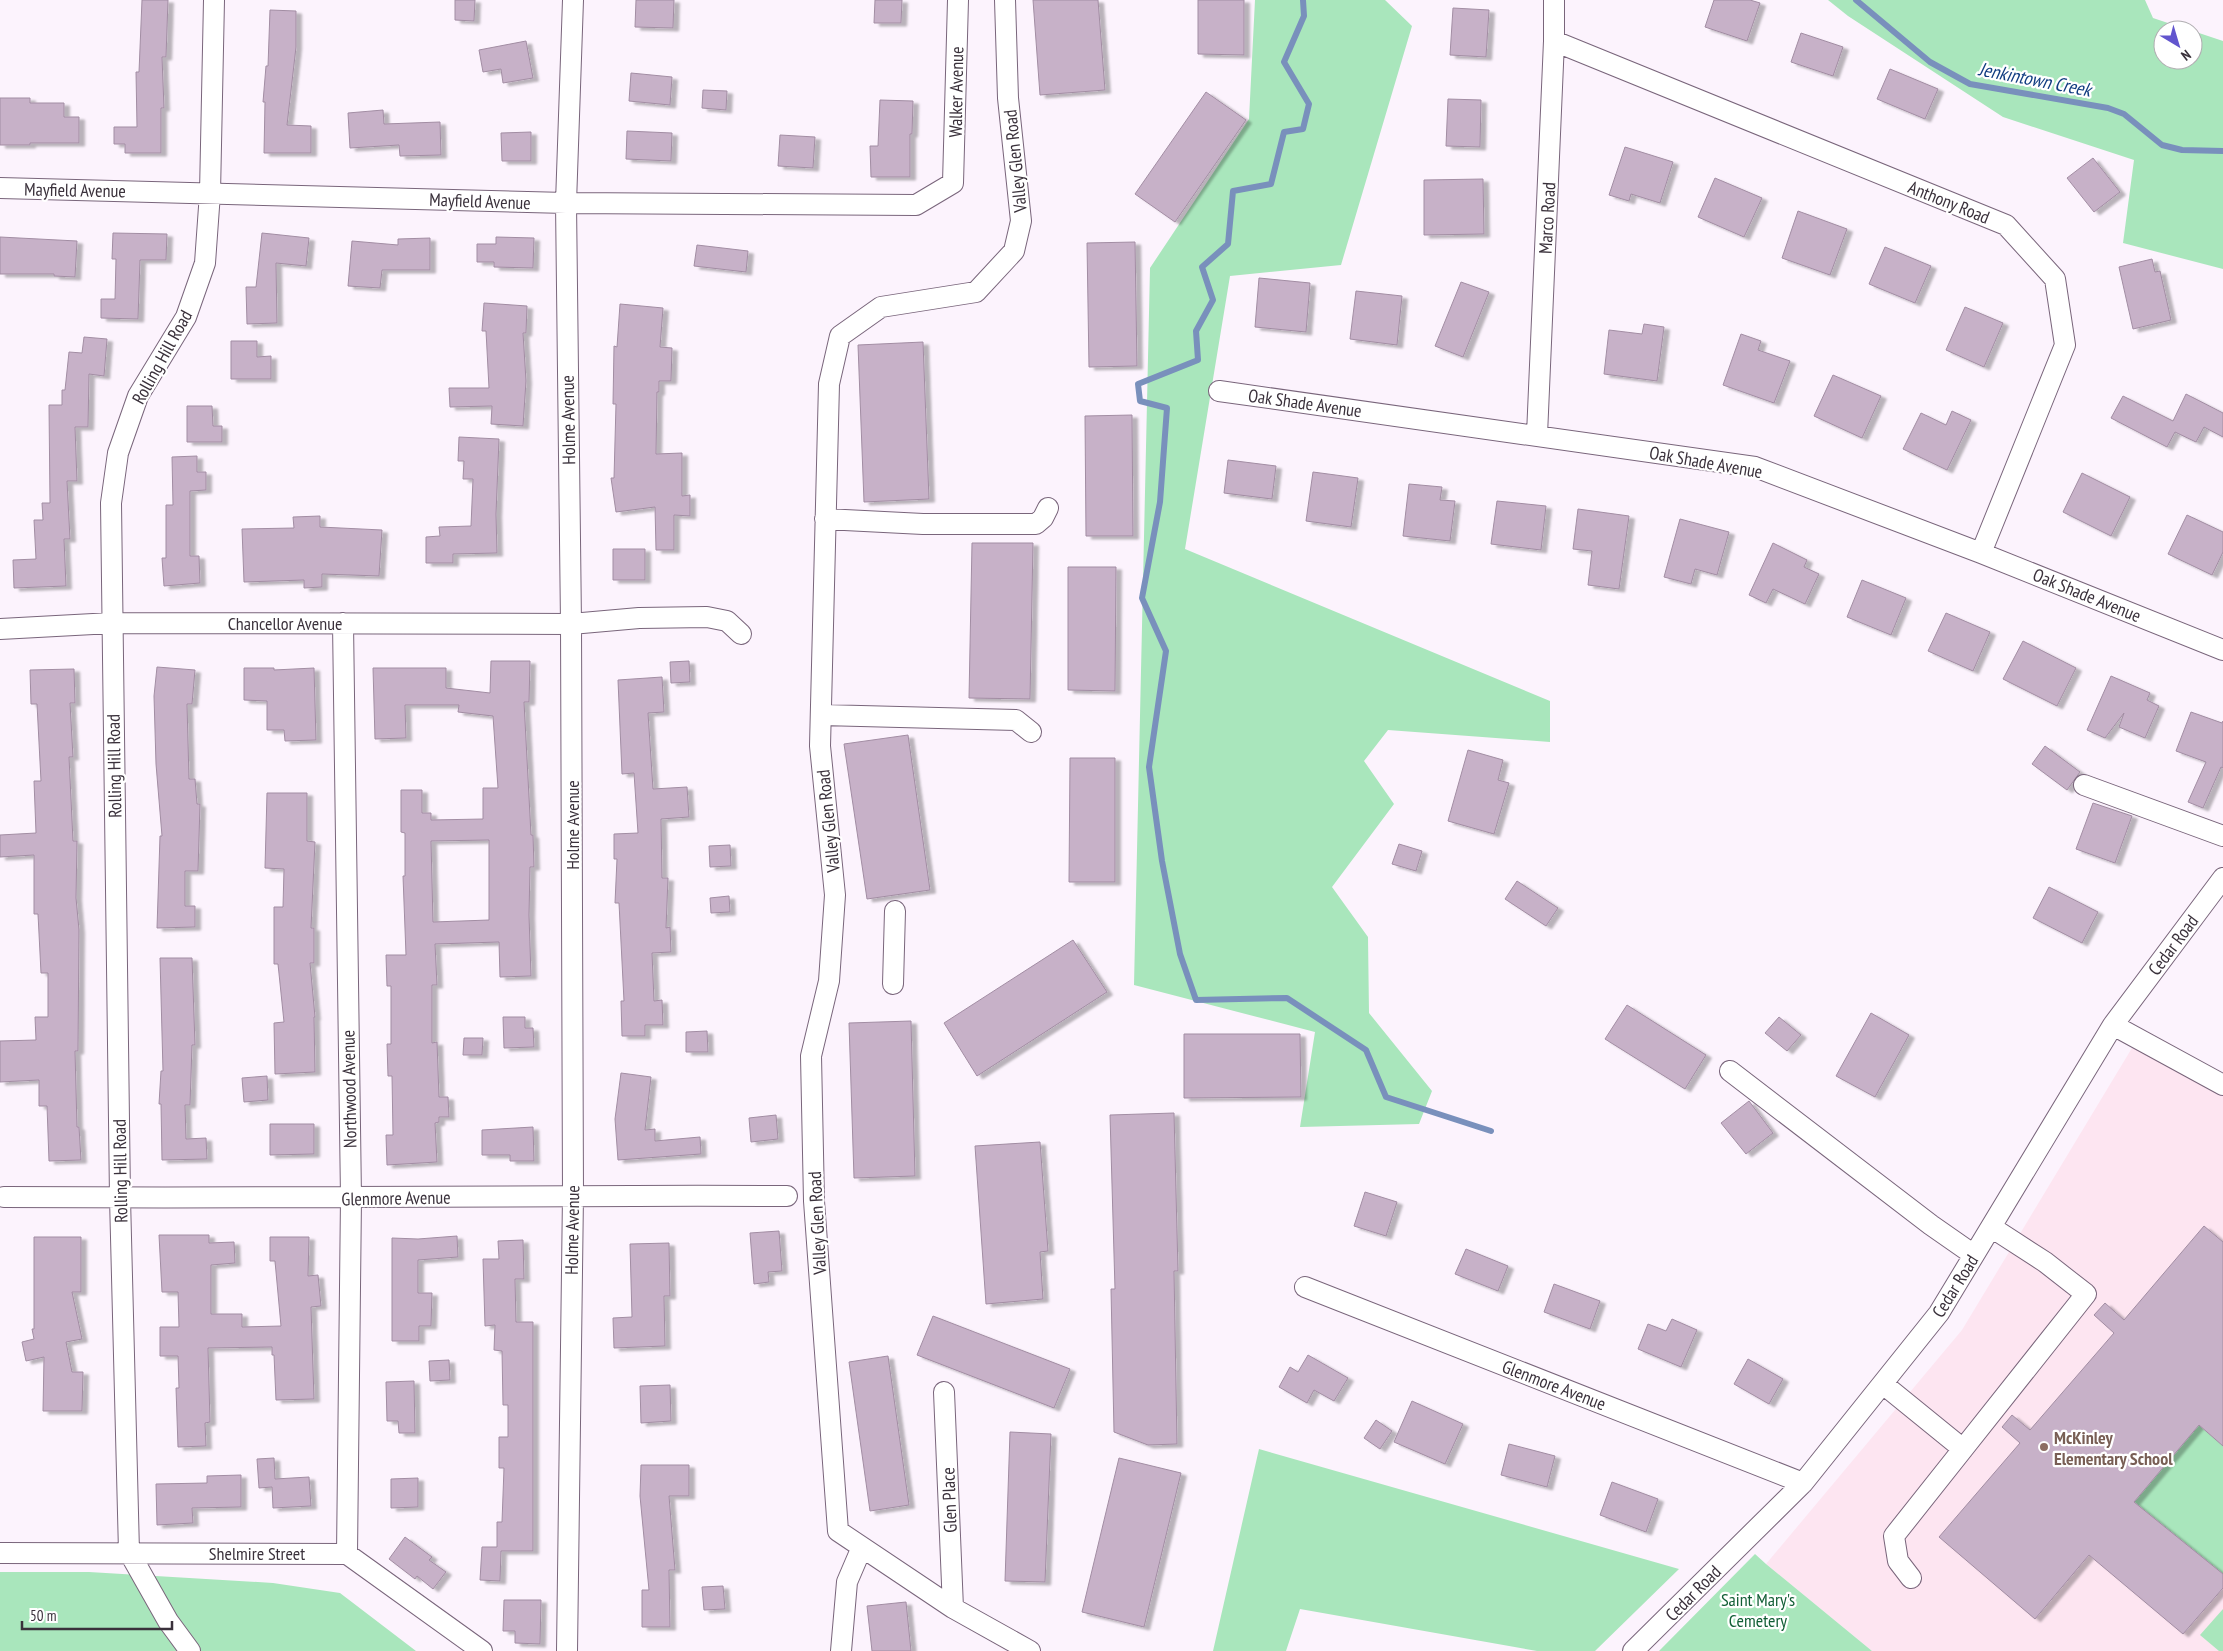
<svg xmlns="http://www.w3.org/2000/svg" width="2223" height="1651" viewBox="0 0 2223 1651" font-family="'PT Sans Narrow',sans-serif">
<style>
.education{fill:#fde5f1}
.green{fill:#a9e6bc}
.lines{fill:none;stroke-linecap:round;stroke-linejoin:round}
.stream{stroke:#7990bc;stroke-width:6}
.building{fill:#c7b1c8;stroke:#a28da3;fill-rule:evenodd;filter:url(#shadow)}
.minor-casing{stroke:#79657b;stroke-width:22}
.minor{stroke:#fff;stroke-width:20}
.education-dot{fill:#8d6e63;stroke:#fff;stroke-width:2}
.labels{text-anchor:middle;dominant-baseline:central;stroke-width:4.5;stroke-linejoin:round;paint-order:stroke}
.street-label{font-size:18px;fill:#3a313b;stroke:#fff}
.education-label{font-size:18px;font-weight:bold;fill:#785e54;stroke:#fff;text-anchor:start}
.park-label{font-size:18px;fill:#115e35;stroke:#fff}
.water-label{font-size:19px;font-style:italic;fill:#113d81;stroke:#fff}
</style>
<defs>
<filter id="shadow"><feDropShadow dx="5.5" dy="3" stdDeviation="1" flood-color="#0004"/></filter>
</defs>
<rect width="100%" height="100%" fill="#fcf3fd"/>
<path class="education" d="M2138 1038 2223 1085V1651H1872L1766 1564 1962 1330Z"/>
<path class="green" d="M1255 0H1385L1412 26 1341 265 1230 276 1185 549 1550 701V742L1388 730 1364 761 1394 804 1332 887 1368 937 1369 1013 1432 1091 1419 1124 1300 1127 1315 1032 1134 985 1150 268 1249 119Z
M1828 0H2145L2153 18 2189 30H2163V60H2193V31L2223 41V269L2123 243 2134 160 2003 117 1848 16Z
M2199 1425 2223 1446V1574L2134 1502Z
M1259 1449 1679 1569 1595 1651H1537L1300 1609 1286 1651H1213Z
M1755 1554 1766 1564 1872 1651H1659Z
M0 1572H89L273 1583 340 1593 416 1651H0Z
M2223 1609V1651H2219L2200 1635Z"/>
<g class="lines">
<path class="stream" d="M1303 0 1304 16 1284 62 1309 104 1303 129 1284 132 1271 184 1233 191 1228 244 1202 267 1213 300 1196 331 1198 360 1138 384 1140 401 1167 408 1160 502 1142 598 1166 651 1149 767 1162 861 1180 954 1196 1000 1287 998 1366 1050 1386 1097 1491 1131
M1856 0 1930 62 1970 84 2108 108 2124 114 2162 145 2182 150 2223 151"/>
</g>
<path class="building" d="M142 0H168L166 57H162L164 108H161V153H125V144H114V127H137L136 72H139Z
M455 0H475L474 21 455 20Z
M636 0H674L673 28 635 27Z
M875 0H902L901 23H874Z
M1033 0H1098L1105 90 1040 95Z
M1198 0H1244V55L1198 54Z
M1714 0H1750L1760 3 1747 41 1705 27Z
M1453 8 1489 10 1486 57 1450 55Z
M270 10 296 11V47L287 125 311 126V153H264L265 102H263L266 66H268Z
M1801 33 1843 47 1833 76 1791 62Z
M526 41 533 78 503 83 501 69 483 72 479 50Z
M1890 69 1938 89 1925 119 1877 99Z
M631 73 672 77 670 105 629 101Z
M703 90 727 91 726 110 702 108Z
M1206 92 1246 120 1175 222 1135 194Z
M0 98H30V103H64V117H79V143H30V145H0Z
M1448 99 1481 100 1480 147 1446 146Z
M880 100 913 101 912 134H910V177H871L870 146H878Z
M383 110 384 124 440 122 441 155 400 156 399 145 350 148 348 113Z
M627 131 672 133 671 161 626 159Z
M531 132V161H502L501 133Z
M780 135 815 137 813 168 778 166Z
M1625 147 1673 162 1660 203 1631 194 1629 201 1609 195Z
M2093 158 2120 192 2094 212 2067 178Z
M1715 178 1762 198 1744 237 1698 217Z
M1483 179 1484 234 1424 235V180Z
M1798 211 1847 229 1830 275 1782 258Z
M113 233 167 234 166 260H140L138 319 101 318V299H115L116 259H112Z
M262 233 309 238 306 266 276 263 277 323 247 324 246 287H256Z
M0 237 77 241 75 277 54 276V274H0Z
M496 237 534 238 533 268 494 267V262H477V244H496Z
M430 238V270H382L380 288 348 286 352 241 398 245V239Z
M1135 242 1137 366 1089 367 1087 243Z
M697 245 748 251 746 272 694 266Z
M1885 247 1931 266 1915 303 1869 284Z
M2152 259 2155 272 2160 271 2171 320 2133 329 2119 267Z
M1259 278 1310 283 1306 332 1255 327Z
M1461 282 1489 292 1463 357 1435 346Z
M1356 291 1402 296 1397 345 1350 339Z
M484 303 527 306 526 333H523L526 381 523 426 491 424 492 406 450 407 449 388H489L486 331H482Z
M620 304 663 308 660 347 672 348 671 381H659V392H657L656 454 682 453V496L690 495V516L674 515V550H656L655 507 616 512 611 478H614L616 404H613L614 346 617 347Z
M1965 307 2003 323 1984 367 1946 350Z
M1644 324 1664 327 1657 381 1604 374 1609 330 1642 334Z
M1741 334 1761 341 1758 350 1790 361 1774 403 1723 385Z
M84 337 107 339 104 376 89 374 88 427H75L77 481H67L70 539H64L66 586 14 588 13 560 36 559 34 520H43L42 503H50L49 405H62V390H65L69 352 82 353Z
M231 341H257V357L271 356V379H231Z
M923 342 929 499 864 502 858 345Z
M1833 375 1881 396 1862 438 1814 416Z
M2186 394 2223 413V437L2204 427 2196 442 2175 432 2167 447 2111 418 2123 396 2173 421Z
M187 406H212L213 426H222V442H187Z
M1952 411 1971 420 1947 470 1903 449 1921 413 1946 425Z
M1132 415 1133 536H1086L1085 416Z
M459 437 499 439 496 514 497 553 453 554V563H426V537L440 536 439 527 471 526 473 479H463L464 461H458Z
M197 456V472H206V490L190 491V556H199L200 583 164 586 162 558H166V505H173L172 457Z
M1228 460 1276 466 1272 499 1224 493Z
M1313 472 1358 478 1351 527 1306 521Z
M2082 473 2130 497 2111 536 2063 512Z
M1409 484 1442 487 1440 500 1455 501 1450 541 1403 536Z
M1497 501 1546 506 1541 550 1491 544Z
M1578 509 1629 516 1619 589 1588 585 1592 551 1573 549Z
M2187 515 2223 532V552L2212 575 2168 554Z
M320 516V527L382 530 379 576 322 574V587L304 588V580L244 582 242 529 294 528 293 517Z
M1680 519 1729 532 1717 575 1695 569 1691 584 1664 577Z
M972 543H1033L1030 699 969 698Z
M1773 543 1807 560 1804 567 1819 574 1805 604 1773 589 1766 603 1749 595Z
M613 549H645V580H613Z
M1068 567H1116L1115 691 1068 690Z
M1862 580 1906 598 1891 635 1847 617Z
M1946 613 1990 632 1973 671 1928 651Z
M2023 641 2076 668 2057 706 2003 679Z
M491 661H530L529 702H524L531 835H533L534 867H530L529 915 531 976 500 977 499 942 435 944 437 985H432V1043L437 1042 439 1097H448L449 1117H439V1122L435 1123 437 1162 387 1165 386 1135H393L392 1076H388L387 1044H391V986H387L386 955H406L403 876H405V833L401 832V790H422V813H431V820L483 819V788H498L493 716 458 712 459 705H405L406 738 375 739 373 668H446V688L490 693ZM489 840V920L433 922 431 841Z
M689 661 690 682 671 683 670 662Z
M157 667 195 670 192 704H187L189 779H195L197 804H200L198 871H185V906H195V927L157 928 160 836H162L156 764 154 696Z
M244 668H274V670L314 668 316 740 285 741 284 730H267V701L244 700Z
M74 669 75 703H70L73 757H69L73 841H77L76 898 79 930 78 1051H75L77 1127H79L81 1160 49 1161 47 1106H39V1080L0 1082V1041L36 1040 35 1017H48V973H41L38 914H34V855L0 857V835L36 833 34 781H41L37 704H31L30 670Z
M2111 676 2150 693 2147 700 2159 706 2145 738 2119 727 2124 713 2105 738 2087 730Z
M662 677 664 712 648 713 653 789 687 787 689 817 661 819 662 878H668L666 928 670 927 671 952 652 953 654 1001 662 1000 663 1025H645V1036H622L621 1001H624L619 903H615L617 859H614V834L638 833 634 773 622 774 618 680Z
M2191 712 2222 723 2223 721V768L2221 767 2203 808 2188 802 2206 762 2176 751Z
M908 735 930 890 867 899 844 744Z
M2045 746 2080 772 2067 790 2032 764Z
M1468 750 1503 760 1498 780 1509 783 1494 834 1448 821Z
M1070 758H1115V882H1069Z
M267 793H307V841L315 842 311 928H314V963H310L315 1017H314L315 1072 275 1074 274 1023 284 1022 278 964H274V907H283L284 869 265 868Z
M2093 803 2132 816 2115 863 2076 849Z
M1399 844 1422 851 1416 871 1392 864Z
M730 845 731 866 710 867 709 846Z
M1517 881 1558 908 1546 926 1505 899Z
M2049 887 2098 912 2082 943 2033 918Z
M729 896 730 912 711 913 710 898Z
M1073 940 1107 992 977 1076 944 1023Z
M160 958H192L195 1045H192L190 1105H185L186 1139 206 1138 207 1159 162 1160 161 1104H159L161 1071H163Z
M1627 1005 1706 1055 1685 1089 1605 1039Z
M1871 1013 1909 1035 1875 1097 1836 1076Z
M503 1017H525V1028H533L534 1047 504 1048Z
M1779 1017 1801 1035 1787 1051 1765 1033Z
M911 1021 915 1176 854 1178 849 1023Z
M707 1031 708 1052H686V1032Z
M1184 1034H1300L1301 1097 1184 1098Z
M464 1038H483L482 1055H463Z
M621 1073 651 1077 645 1130 655 1129V1141L700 1137 701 1154 618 1160 615 1119Z
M267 1076 268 1100 244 1102 242 1078Z
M1749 1101 1773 1133 1746 1154 1721 1123Z
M1174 1113 1178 1271H1174L1177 1444 1148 1445 1114 1432 1111 1289H1115L1110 1115Z
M776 1115 778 1139 751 1142 749 1118Z
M270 1124H314V1154L270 1155Z
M533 1127 534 1161H510V1155H482V1130Z
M1040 1142 1048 1251 1040 1252 1043 1299 986 1304 975 1146Z
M1365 1192 1397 1202 1386 1236 1354 1226Z
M2204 1226 2223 1242V1446L2199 1425 2134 1502 2223 1574V1588L2183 1634 2089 1555 2035 1619 1939 1537 2020 1443 2002 1427 2012 1415 2030 1430 2114 1333 2094 1315 2105 1303 2124 1320Z
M779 1231 782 1271 768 1272 769 1282 754 1284 750 1233Z
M159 1235H209V1243L234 1242 235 1263 211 1265V1314H242V1327L281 1326 275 1261H270V1237H309L308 1276 318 1275 321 1306 311 1307 314 1399 276 1400 274 1355H272V1347L208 1348 210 1422 205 1423 206 1446 178 1447 176 1388H179L178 1356H160V1327H179L178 1292H162Z
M457 1236 458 1257 418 1260V1293H432L431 1326H419V1341H392V1238L418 1239Z
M34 1237H81V1292H72L82 1339 66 1342 72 1372H83L82 1411H43L44 1357 26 1361 22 1342 34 1339 32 1329H34Z
M523 1240 524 1279H515L516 1322H533V1551H501L500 1581 480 1580 482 1547H497V1522H502L504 1468H499V1437H508V1405H503L502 1351 494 1350 495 1325 485 1326 483 1259H499L498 1241Z
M669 1243 670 1296H664L665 1346 614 1348 613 1318 632 1317 630 1244Z
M1466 1249 1508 1266 1498 1291 1455 1274Z
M1554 1284 1600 1301 1590 1329 1544 1312Z
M933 1316 1070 1369 1054 1408 917 1355Z
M1672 1319 1697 1330 1681 1367 1638 1349 1648 1324 1666 1331Z
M1308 1355 1348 1378 1334 1401 1314 1390 1307 1403 1279 1387 1290 1367 1298 1372Z
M888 1356 909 1505 870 1511 849 1362Z
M1748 1359 1783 1379 1769 1404 1734 1384Z
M449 1360 450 1380 430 1381 429 1361Z
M414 1381 415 1433H399L398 1421H387L386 1382Z
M670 1385 671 1421 641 1423 640 1386Z
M1412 1401 1463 1424 1445 1464 1394 1442Z
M1376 1420 1392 1431 1380 1449 1364 1438Z
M1010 1432 1051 1434 1045 1582 1005 1581Z
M1509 1444 1555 1456 1547 1487 1501 1475Z
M274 1458 275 1479 309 1477 311 1506 273 1508 272 1487 259 1488 257 1459Z
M1119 1458 1181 1473 1144 1627 1082 1612Z
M641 1465H689V1496H669L675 1570H669L670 1627H642V1590H649L640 1496Z
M241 1475V1507L192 1508 193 1523 157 1525 156 1484 207 1483V1476Z
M418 1478V1507L391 1508V1479Z
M1612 1482 1658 1499 1646 1532 1600 1515Z
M405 1537 432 1557 429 1560 446 1572 433 1589 417 1576 415 1579 389 1559Z
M723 1586 725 1609 704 1610 702 1587Z
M504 1600H541L540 1644 515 1643V1631H503Z
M906 1602 911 1651H872L867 1606Z"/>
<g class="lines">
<defs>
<path id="minor" d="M1005 0 1008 98 1021 221 1014 251 976 292 881 307 840 336 829 384 820 746 835 895 829 981 811 1056 814 1201 838 1531 953 1608 1030 1651
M1554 41 2006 225 2055 279 2065 345 1981 553
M0 188 566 203 916 205 953 183 958 0
M1219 391 1755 467 1981 553 2223 650
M1537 435 1554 41V0
M825 519 923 524H1036L1043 518 1048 508
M343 623 351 1198 347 1554
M0 629 112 623 571 624 639 618 707 617 727 621 741 634
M822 715 1016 720 1031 732
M2084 785 2223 836
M893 984 895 911
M2113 1025 2223 1085
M1730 1071 1931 1225 1974 1255
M4 1197C265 1199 526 1195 787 1196
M1305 1287 1803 1483
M1883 1384 1963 1449 2086 1294 2045 1262 1991 1227
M944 1392 953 1608
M0 1553 347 1554 482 1651
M1911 1578 1898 1561 1894 1536 1963 1449
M190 1651 168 1621 129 1552 120 1198 111 503 118 453 138 396 186 317 205 263 210 193 214 0
M567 1651 573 1195 571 624 566 203 573 0
M841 1651 847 1582 862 1547
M1633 1651 1803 1483 1939 1313 2113 1025 2223 878"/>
</defs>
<use href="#minor" class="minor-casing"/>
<use href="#minor" class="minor"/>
</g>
<circle class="education-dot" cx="2044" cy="1447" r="5"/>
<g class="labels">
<g class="street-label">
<text transform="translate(956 92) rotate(-89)">Walker Avenue</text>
<text transform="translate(1015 161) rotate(-96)">Valley Glen Road</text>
<text transform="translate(75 190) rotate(1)">Mayfield Avenue</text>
<text transform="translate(480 201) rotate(2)">Mayfield Avenue</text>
<text transform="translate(1949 202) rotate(22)">Anthony Road</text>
<text transform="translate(1547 218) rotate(-87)">Marco Road</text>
<text transform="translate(162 357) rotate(-61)">Rolling Hill Road</text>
<text transform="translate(1305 403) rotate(8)">Oak Shade Avenue</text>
<text transform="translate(568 420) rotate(-91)">Holme Avenue</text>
<text transform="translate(1706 462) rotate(10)">Oak Shade Avenue</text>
<text transform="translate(2087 595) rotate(22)">Oak Shade Avenue</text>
<text x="285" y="623">Chancellor Avenue</text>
<text transform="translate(114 766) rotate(-91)">Rolling Hill Road</text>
<text transform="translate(828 821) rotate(-96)">Valley Glen Road</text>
<text transform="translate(572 825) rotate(-90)">Holme Avenue</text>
<text transform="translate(2173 945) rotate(-53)">Cedar Road</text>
<text transform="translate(349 1089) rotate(-91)">Northwood Avenue</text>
<text transform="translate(120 1171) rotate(-91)">Rolling Hill Road</text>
<text transform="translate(396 1198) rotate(-1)">Glenmore Avenue</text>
<text transform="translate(817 1223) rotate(-93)">Valley Glen Road</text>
<text transform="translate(572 1230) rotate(-89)">Holme Avenue</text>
<text transform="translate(1955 1286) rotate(-58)">Cedar Road</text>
<text transform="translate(1554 1385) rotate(21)">Glenmore Avenue</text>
<text transform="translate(949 1500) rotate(-92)">Glen Place</text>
<text x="257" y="1553">Shelmire Street</text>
<text transform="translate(1693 1593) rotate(-45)">Cedar Road</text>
</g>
<g class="education-label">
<text x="2054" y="1437">McKinley<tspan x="2054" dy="21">Elementary School</tspan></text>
</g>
<g class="park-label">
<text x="1758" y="1599">Saint Mary's<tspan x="1758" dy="21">Cemetery</tspan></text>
</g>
<g class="water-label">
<text transform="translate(2035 79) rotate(11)">Jenkintown Creek</text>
</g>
</g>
<g transform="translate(2178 45) rotate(142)"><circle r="24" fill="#ffffff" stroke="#b0adb1"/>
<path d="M0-4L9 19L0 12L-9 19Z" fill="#6255ce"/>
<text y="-8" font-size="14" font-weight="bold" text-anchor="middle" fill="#3a313b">N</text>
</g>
<path d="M22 1621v8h150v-8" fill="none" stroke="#3a313b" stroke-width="2.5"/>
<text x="30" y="1621" font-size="15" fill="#3a313b" stroke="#ffffff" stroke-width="4" paint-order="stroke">50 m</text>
</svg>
